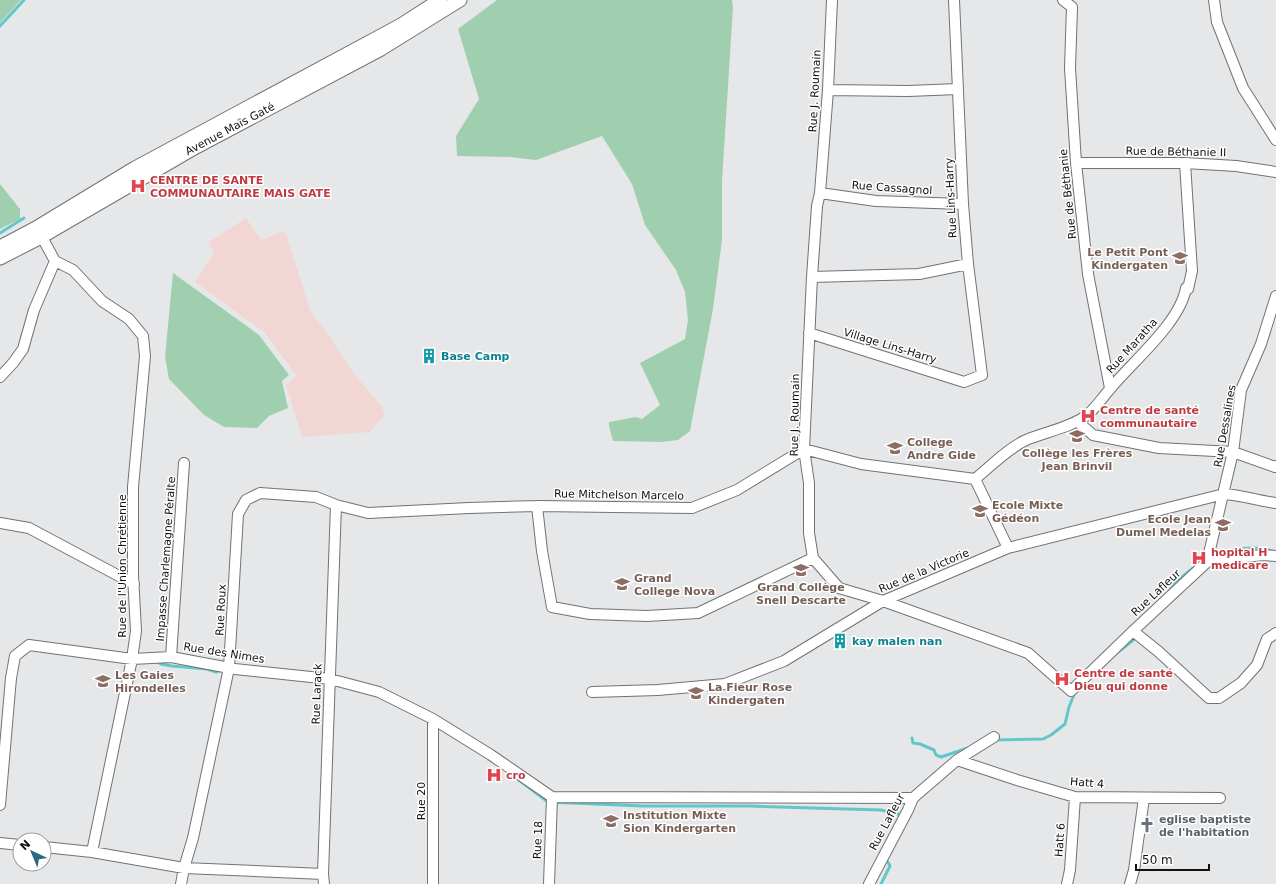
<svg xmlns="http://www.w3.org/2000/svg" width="1276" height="884" viewBox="0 0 1276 884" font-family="'DejaVu Sans',sans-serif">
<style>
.commercial{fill:#f1d6d4}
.green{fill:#a0cfb0}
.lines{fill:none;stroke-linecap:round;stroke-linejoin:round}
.stream{stroke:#62c7c8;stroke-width:3}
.minor-casing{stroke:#717274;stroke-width:12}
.major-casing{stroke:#717274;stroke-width:15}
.minor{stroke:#fff;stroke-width:10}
.major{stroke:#fff;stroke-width:13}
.labels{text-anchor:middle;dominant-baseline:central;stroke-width:3;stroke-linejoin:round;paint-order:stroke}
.street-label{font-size:11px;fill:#111112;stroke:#fff}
.health-label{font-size:11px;font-weight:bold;fill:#be3a42;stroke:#fff;text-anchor:start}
.education-label{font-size:11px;font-weight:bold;fill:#785e54;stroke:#fff;text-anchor:start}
.culture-label{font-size:11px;font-weight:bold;fill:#0d838f;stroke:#fff;text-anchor:start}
.worship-label{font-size:11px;font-weight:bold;fill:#5b616d;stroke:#fff;text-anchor:start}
</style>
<rect width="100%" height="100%" fill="#e6e7e9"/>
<path class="commercial" d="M246 218 261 240 285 231 311 313 326 331 355 375 382 407 384 415 370 432 302 437 286 385 297 376 264 332 195 282 214 253 209 242Z"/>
<path class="green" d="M0 0H21L0 23Z
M497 0H732L733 7 722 181V240L713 309 690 431 678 440 662 442 613 441 609 426V422L636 417 642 419 660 405 640 363 685 339 688 320 685 292 676 270 645 225 632 184 602 136 536 160 510 157 457 156 456 136 479 99 458 29Z
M0 184 20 209V219L0 229Z
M173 273 259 335 289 375 282 381 288 408 269 416 257 428 224 427 204 415 169 379 165 357Z"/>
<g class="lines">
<path class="stream" d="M0 26 24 0
M0 233 24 218
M1215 555C1232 549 1255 545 1272 551
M1170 590 1177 581 1197 565
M1113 656 1137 637
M156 661 161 664 172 666 207 669 216 672 222 670
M912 738 913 743 920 744 934 750 936 755 941 757 968 748
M995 740 1043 739 1051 735 1065 724 1069 707 1075 692
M519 780 548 802 643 806H749L881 810 902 815
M881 884 890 866 885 857"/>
<defs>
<path id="minor" d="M832 0 828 90 820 193 817 206 812 277 804 449 809 483V533L813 558 839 588 883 601 1028 653 1071 691 1133 631 1207 562 1233 452 1241 390 1261 344 1276 296
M1063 0 1072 7 1070 68 1076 163 1088 274 1110 388
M1214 0 1217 22 1243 88 1276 140
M828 90 908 91 958 89
M1076 163H1185L1236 166 1276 172
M820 193 876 201 963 204
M38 230 55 261 73 270 102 301 129 319 143 336 145 356 133 487V575L136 631 132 659 92 852
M812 277 919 274 968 264
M809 333 964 382 982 375 968 264 963 204 954 0
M0 377 13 363 23 349 34 310 55 261
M1077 421 1093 435 1159 448 1233 452 1275 467 1276 466
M975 479C991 466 1007 449 1026 440 1045 432 1069 428 1086 416 1095 409 1102 398 1110 389 1132 362 1180 323 1186 288L1188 289 1192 271 1185 163
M537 506 542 551 552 607 590 614 647 616 698 613 813 558
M0 523 29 528 134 584
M1207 562 1213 560 1264 555 1276 556
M1133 631 1159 652 1209 698H1219L1241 683 1257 665 1267 639 1276 633
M171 657 184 463
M592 692 658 690 725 684 784 661 883 601 1008 548 1224 494C1242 495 1258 501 1276 503
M957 760 1017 780 1075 797 1220 798
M552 797 913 798
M0 805 11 678 15 656 29 645 132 659 171 657 235 669 330 679 379 692 433 719 491 755 552 797
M0 843 20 845
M44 847 92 852 184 868 323 874
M181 884 184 868 193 838 229 668 238 514 246 500 260 493 316 497 336 505 368 513 469 508 537 506 692 508 737 490 804 449 861 464 975 479 1008 548
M324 884 323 874 336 505
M433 884V719
M549 884 552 797
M869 884 908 810 913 798 957 760 994 737
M1067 884 1070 870 1075 797
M1130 884 1134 870 1144 798"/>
<path id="major" d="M0 247 36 228 135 168 401 25 440 0
M0 258 41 237 196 147 381 49 460 0"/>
</defs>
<use href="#minor" class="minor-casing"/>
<use href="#major" class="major-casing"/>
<use href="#minor" class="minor"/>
<use href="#major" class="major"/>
</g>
<defs>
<symbol id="hospital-bare" viewBox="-9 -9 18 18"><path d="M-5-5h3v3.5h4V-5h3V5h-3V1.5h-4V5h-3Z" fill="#e0444e" stroke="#fff" stroke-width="2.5" paint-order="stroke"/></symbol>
<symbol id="school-bare" viewBox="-9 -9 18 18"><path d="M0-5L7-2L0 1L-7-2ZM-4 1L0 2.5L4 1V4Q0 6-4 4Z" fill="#8d6e63" stroke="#fff" stroke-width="2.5" paint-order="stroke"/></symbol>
<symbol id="building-bare" viewBox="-9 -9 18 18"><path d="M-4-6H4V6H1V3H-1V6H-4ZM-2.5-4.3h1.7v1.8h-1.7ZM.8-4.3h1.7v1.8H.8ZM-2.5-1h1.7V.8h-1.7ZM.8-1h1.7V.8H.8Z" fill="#0f9aa8" stroke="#fff" stroke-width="2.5" paint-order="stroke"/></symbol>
<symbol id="church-bare" viewBox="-9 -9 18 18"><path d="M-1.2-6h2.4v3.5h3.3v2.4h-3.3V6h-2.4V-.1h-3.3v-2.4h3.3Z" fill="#6b7280" stroke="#fff" stroke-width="2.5" paint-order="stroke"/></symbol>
</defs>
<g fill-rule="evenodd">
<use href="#hospital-bare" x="127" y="175" width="22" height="22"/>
<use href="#school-bare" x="1169" y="247" width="22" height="22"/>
<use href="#building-bare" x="418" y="345" width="22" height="22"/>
<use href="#hospital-bare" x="1077" y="405" width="22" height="22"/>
<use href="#school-bare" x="1066" y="425" width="22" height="22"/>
<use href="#school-bare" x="884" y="437" width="22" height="22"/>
<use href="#school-bare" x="969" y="500" width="22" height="22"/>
<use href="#school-bare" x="1212" y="514" width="22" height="22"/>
<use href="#hospital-bare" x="1188" y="547" width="22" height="22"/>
<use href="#school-bare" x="790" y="559" width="22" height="22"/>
<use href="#school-bare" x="611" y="573" width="22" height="22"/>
<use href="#building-bare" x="829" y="630" width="22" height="22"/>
<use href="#hospital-bare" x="1051" y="668" width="22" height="22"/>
<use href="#school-bare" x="92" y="670" width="22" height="22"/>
<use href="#school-bare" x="685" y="682" width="22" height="22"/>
<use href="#hospital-bare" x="483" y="764" width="22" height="22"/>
<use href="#school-bare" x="600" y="810" width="22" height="22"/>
<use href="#church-bare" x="1136" y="814" width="22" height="22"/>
</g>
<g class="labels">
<g class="street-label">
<text transform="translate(815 91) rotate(-87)">Rue J. Roumain</text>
<text transform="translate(230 129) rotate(-28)">Avenue Maïs Gaté</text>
<text transform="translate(1176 152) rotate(1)">Rue de Béthanie II</text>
<text transform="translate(892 188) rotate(4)">Rue Cassagnol</text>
<text transform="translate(1068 194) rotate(-96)">Rue de Béthanie</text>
<text transform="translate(951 198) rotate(-93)">Rue Lins-Harry</text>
<text transform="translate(890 346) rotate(17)">Village Lins-Harry</text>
<text transform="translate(1132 346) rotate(-48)">Rue Maratha</text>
<text transform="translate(795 415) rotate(-89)">Rue J. Roumain</text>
<text transform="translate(1225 426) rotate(-80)">Rue Dessalines</text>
<text transform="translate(619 495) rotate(1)">Rue Mitchelson Marcelo</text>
<text transform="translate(166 559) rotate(-86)">Impasse Charlemagne Péralte</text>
<text transform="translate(122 566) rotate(-90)">Rue de l'Union Chrétienne</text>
<text transform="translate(924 571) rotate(-23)">Rue de la Victorie</text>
<text transform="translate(1156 593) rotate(-43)">Rue Lafleur</text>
<text transform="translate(221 610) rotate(-87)">Rue Roux</text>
<text transform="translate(224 653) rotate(9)">Rue des Nimes</text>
<text transform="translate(317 694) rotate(-88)">Rue Larack</text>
<text transform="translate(1087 783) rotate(5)">Hatt 4</text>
<text transform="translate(421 801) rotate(-90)">Rue 20</text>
<text transform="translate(887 822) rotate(-62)">Rue Lafleur</text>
<text transform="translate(538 840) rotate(-88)">Rue 18</text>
<text transform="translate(1060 840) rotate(-86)">Hatt 6</text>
</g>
<g class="health-label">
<text x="150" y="180">CENTRE DE SANTE<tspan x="150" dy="13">COMMUNAUTAIRE MAIS GATE</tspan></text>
<text x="1100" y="410">Centre de santé<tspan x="1100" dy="13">communautaire</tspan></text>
<text x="1211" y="552">hopital H<tspan x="1211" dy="13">medicare</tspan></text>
<text x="1074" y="673">Centre de santé<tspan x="1074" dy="13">Dieu qui donne</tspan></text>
<text x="506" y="775">cro</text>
</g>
<g class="education-label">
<text x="1168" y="252" text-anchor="end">Le Petit Pont<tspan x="1168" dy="13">Kindergaten</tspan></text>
<text x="907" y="442">College<tspan x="907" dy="13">Andre Gide</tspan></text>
<text x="1077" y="453" text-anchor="middle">Collège les Frères<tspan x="1077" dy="13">Jean Brinvil</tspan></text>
<text x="992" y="505">Ecole Mixte<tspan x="992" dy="13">Gédéon</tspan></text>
<text x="1211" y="519" text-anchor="end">Ecole Jean<tspan x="1211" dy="13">Dumel Medelas</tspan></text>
<text x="634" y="578">Grand<tspan x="634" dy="13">College Nova</tspan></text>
<text x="801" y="587" text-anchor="middle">Grand Collège<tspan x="801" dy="13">Snell Descarte</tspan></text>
<text x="115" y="675">Les Gaies<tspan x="115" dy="13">Hirondelles</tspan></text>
<text x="708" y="687">La Fieur Rose<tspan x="708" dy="13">Kindergaten</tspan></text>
<text x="623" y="815">Institution Mixte<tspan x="623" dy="13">Sion Kindergarten</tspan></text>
</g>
<g class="culture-label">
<text x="441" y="356">Base Camp</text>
<text x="852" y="641">kay malen nan</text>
</g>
<g class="worship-label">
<text x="1159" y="819">eglise baptiste<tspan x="1159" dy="13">de l'habitation</tspan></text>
</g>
</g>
<g transform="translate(32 852) rotate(316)"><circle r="19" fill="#ffffff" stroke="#a0a0a0"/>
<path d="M0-3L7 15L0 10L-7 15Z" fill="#2b677e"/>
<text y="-6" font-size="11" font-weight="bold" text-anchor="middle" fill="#111112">N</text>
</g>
<path d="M1136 864v6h73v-6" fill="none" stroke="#111112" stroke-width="2"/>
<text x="1142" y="864" font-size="12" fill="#111112" stroke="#ffffff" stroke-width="3" paint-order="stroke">50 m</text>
</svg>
